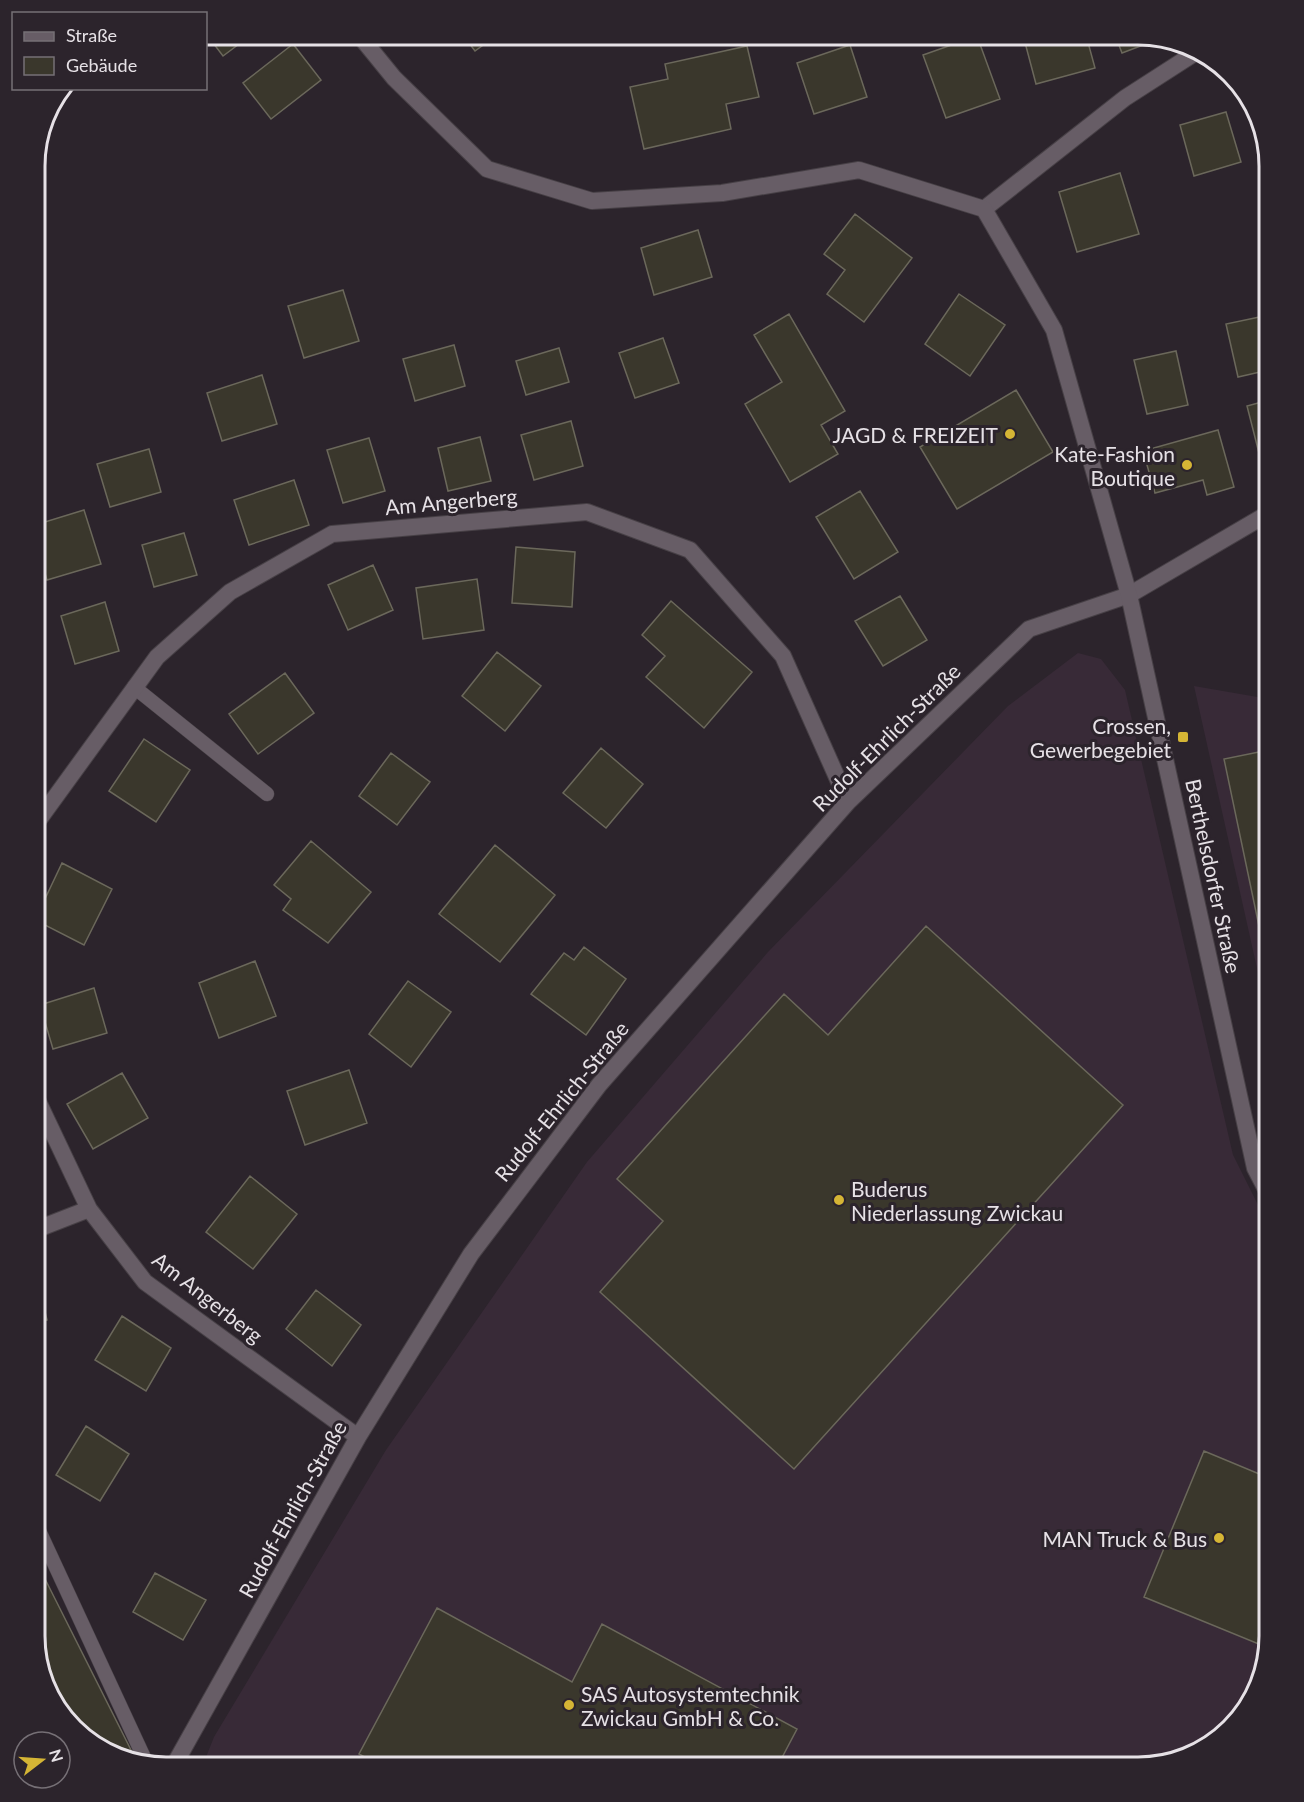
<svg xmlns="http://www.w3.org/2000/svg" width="1304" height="1802" viewBox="0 0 1304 1802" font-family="Lato,sans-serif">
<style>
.built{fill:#382a37}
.building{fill:#3a372c;stroke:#6b685b;stroke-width:1.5}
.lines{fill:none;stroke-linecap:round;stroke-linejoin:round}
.service-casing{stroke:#474046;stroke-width:15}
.minor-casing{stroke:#474046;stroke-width:18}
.tertiary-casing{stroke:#474046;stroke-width:18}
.service{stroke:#675d66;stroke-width:14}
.minor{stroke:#675d66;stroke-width:16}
.tertiary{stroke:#675d66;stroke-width:16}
.poi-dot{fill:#d5b535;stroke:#2c242c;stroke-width:2}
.labels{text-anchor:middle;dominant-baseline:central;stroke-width:6;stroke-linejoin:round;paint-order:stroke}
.poi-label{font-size:21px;fill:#e6e1e6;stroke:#2c242c;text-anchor:end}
.street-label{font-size:21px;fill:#e6e1e6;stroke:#2c242c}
.rim{fill:none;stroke:#e6e1e6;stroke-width:3}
</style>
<rect width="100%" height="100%" fill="#2c242c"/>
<path class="built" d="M1078 653 1101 659 1125 690 1233 1155 1269 1227V1636L1252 1701 1204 1750 1138 1767H202L214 1737 386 1450 587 1162 768 952 1008 706Z
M1194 686 1269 699V1022Z"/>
<path class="building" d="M207 35H251L223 56Z
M388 35H409L394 45Z
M463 35H497L475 51Z
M1023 35H1086L1095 68 1036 84Z
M1115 35H1146L1159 39 1122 53Z
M977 36 1000 99 946 118 923 55Z
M293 44 321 80 271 119 243 83Z
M850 45 867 97 814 114 797 63Z
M747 46 759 97 726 104 731 129 644 149 630 87 668 79 665 64Z
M1226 112 1241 162 1194 176 1180 125Z
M1120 173 1139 234 1077 252 1059 192Z
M855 214 912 258 864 322 827 294 845 270 824 254Z
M698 230 712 277 654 295 641 248Z
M343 290 359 341 304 358 288 306Z
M959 294 1005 325 970 376 925 344Z
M789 314 845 411 821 425 838 454 790 482 745 404 782 382 754 335Z
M1269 315V370L1238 377 1226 324Z
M663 338 679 383 635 398 619 353Z
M454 345 465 386 415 401 403 359Z
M559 348 569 382 526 395 516 361Z
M1176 351 1188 405 1147 414 1134 360Z
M262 375 277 424 222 441 207 393Z
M1016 390 1053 452 957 509 920 447Z
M1269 400V455L1260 457 1247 406Z
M571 421 583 466 534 480 521 435Z
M1218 430 1234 487 1207 495 1203 480 1155 493 1143 451Z
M480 437 491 481 448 491 438 448Z
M369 438 385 491 343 503 327 450Z
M149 449 161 492 110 507 97 464Z
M294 480 309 525 249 545 234 500Z
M860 491 898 552 854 579 816 517Z
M84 510 101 564 47 580 35 540V525Z
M184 533 197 575 154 587 142 545Z
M516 547 575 552 572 607 512 603Z
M373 565 393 610 348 630 328 585Z
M477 579 484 630 423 639 416 588Z
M900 596 927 640 883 666 855 621Z
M671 601 752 672 704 728 646 677 665 656 642 635Z
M105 602 119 651 75 664 61 616Z
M497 652 541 686 505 731 462 696Z
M285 673 314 713 258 754 229 714Z
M144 739 190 770 156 822 109 791Z
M601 748 643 784 606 828 563 793Z
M1269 750V974L1224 759Z
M391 753 430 782 397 825 359 796Z
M311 841 371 892 328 943 283 910 291 899 274 885Z
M495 845 555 895 500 962 439 914Z
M62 863 112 889 84 945 35 920Z
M926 926 1123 1105 794 1469 600 1292 663 1221 617 1179 784 994 828 1035Z
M584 947 626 979 586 1035 531 994 564 953 574 960Z
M255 961 276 1016 219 1038 199 983Z
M408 981 451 1012 411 1067 369 1034Z
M94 988 107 1033 53 1049 40 1005Z
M349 1070 367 1123 305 1145 287 1091Z
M122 1073 148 1118 93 1149 67 1104Z
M250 1176 297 1214 253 1269 206 1232Z
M35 1271 47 1320 35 1323Z
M316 1290 361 1325 332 1366 286 1329Z
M122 1316 171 1348 146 1391 95 1360Z
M86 1426 129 1454 100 1501 56 1475Z
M1204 1451 1269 1478V1636L1266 1647 1144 1597Z
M35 1559 134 1756 132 1759 100 1750 52 1702 34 1636Z
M155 1573 206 1600 183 1640 133 1612Z
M437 1608 572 1682 602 1624 797 1729 777 1767H383L359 1754Z"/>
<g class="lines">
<defs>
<path id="service" d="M134 687 267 794
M35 1522 147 1764"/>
<path id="minor" d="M984 209 1125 98 1198 51
M35 825 157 657 230 592 332 534 587 512 690 550 783 656 848 802
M35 1095 89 1209 145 1282 358 1437
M35 1230 89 1209
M173 1767 358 1437 471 1254 599 1085 848 802 1029 629 1129 595 1269 513"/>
<path id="tertiary" d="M359 35 394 78 487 169 592 201 722 193 859 170 984 209 1054 330 1129 595 1255 1168 1269 1195"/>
</defs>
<use href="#service" class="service-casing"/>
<use href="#minor" class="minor-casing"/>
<use href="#tertiary" class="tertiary-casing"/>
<use href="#service" class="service"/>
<use href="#minor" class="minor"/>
<use href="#tertiary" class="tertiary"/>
</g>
<g class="poi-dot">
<circle cx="1010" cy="434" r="6"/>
<circle cx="1187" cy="465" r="6"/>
<rect x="1177" y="731" width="12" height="12" rx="3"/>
<circle cx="839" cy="1200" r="6"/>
<circle cx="1219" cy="1538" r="6"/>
<circle cx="569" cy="1705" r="6"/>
</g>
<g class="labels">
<g class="poi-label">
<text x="998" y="434">JAGD &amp; FREIZEIT</text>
<text x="1175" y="453">Kate-Fashion<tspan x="1175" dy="24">Boutique</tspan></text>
<text x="1171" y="725">Crossen,<tspan x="1171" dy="24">Gewerbegebiet</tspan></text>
<text x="851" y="1188" text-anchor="start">Buderus<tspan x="851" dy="24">Niederlassung Zwickau</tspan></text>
<text x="1207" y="1538">MAN Truck &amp; Bus</text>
<text x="581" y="1693" text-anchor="start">SAS Autosystemtechnik<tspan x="581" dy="24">Zwickau GmbH &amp; Co.</tspan></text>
</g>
<g class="street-label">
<text transform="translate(451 501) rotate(-5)">Am Angerberg</text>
<text transform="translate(886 737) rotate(-45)">Rudolf-Ehrlich-Straße</text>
<text transform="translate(1214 876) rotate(78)">Berthelsdorfer Straße</text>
<text transform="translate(561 1101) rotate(-51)">Rudolf-Ehrlich-Straße</text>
<text transform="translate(208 1297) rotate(38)">Am Angerberg</text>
<text transform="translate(292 1509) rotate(-61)">Rudolf-Ehrlich-Straße</text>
</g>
</g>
<path d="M0 0H1304V1802H0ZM166 45H1138A121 121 0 0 1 1259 166V1636A121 121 0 0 1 1138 1757H166A121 121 0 0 1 45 1636V166A121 121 0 0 1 166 45Z" fill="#2c242c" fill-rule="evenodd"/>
<path class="rim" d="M166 45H1138A121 121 0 0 1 1259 166V1636A121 121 0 0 1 1138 1757H166A121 121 0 0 1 45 1636V166A121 121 0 0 1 166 45Z"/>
<rect x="12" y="12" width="195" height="78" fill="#2c242c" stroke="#767076" stroke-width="1.5"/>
<rect x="24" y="32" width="30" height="9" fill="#675d66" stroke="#767076" stroke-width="1.5"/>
<text x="66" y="42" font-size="18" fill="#e6e1e6">Straße</text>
<rect x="24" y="57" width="30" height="18" fill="#3a372c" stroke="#767076" stroke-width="1.5"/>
<text x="66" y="72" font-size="18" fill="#e6e1e6">Gebäude</text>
<g transform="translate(42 1760) rotate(73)"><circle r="28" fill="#2c242c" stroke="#767076" stroke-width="1.5"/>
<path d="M0-4.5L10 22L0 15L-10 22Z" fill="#d5b535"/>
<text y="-9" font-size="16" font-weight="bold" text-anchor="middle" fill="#e6e1e6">N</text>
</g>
</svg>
